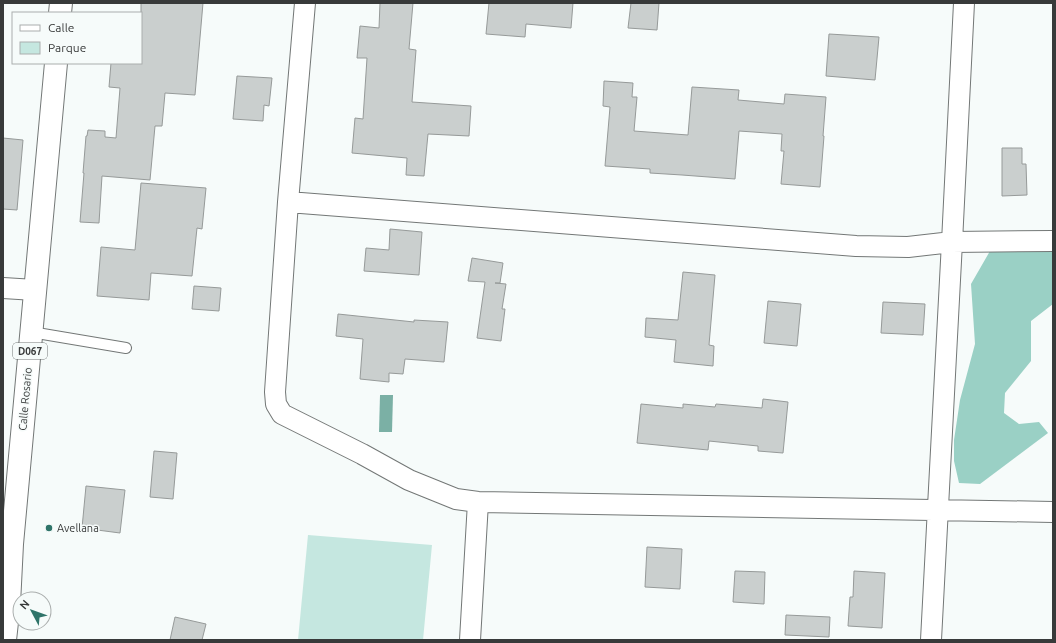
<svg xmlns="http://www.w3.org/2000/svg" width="1056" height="643" viewBox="0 0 1056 643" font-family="Ubuntu,sans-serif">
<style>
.green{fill:#c5e7e0}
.forest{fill:#9ad0c5}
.water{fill:#7bb0a5}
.building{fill:#cacfce;stroke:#969a99}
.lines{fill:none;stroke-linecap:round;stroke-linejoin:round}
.service-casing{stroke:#737776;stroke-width:12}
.minor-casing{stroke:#737776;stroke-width:22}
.primary-casing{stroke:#737776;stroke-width:24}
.service{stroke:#fff;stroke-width:10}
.minor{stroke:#fff;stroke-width:20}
.primary{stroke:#fff;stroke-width:22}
.poi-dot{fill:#2f7469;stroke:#f6fbfa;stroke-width:1.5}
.labels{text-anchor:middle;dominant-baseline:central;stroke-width:3;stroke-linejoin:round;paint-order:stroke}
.shield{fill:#f6fbfa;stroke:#717474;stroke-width:1}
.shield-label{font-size:10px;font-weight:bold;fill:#383a3a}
.street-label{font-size:11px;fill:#383a3a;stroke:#f6fbfa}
.poi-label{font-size:11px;fill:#383a3a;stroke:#f6fbfa;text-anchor:start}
</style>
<rect width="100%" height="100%" fill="#f6fbfa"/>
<path class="green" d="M308 535 432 545 423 640H298Z"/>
<path class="forest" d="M1053 232V304L1031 321V361L1005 393 1004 413 1019 424 1039 422 1048 433 980 484 959 483 954 461V440L960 400 975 344 971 284 990 251Z"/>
<path class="water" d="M380 395H393L392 432H379Z"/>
<path class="building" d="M141 3H203L195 95 165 93 162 126H155L150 180 102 176 99 223 80 222 84 173H83L86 136H87L88 130 105 131V137L116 138 120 88 109 87 111 63H141Z
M380 3H413L409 49 416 50 412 102 471 106 469 136 428 134 424 176 406 175 407 158 352 153 355 118 363 119 367 58H357L360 26 379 28Z
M489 3H573L571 28 526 24 525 37 486 34Z
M631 3H659L657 30 628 28Z
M829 34 879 37 875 80 826 76Z
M237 76 272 78 269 106 264 105 263 121 233 119Z
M604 81 633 83 632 97H637L634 131 688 135 692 87 739 90 738 100 784 104 785 94 826 97 823 136H824L820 187 781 184 784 151H781L782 134 739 131 735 179 682 175 650 173V169L605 166 610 107 603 106Z
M3 138 23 140 17 210 3 209Z
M1002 148H1022V164H1026L1027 195 1002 196Z
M141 183 206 188 202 229 197 228 192 276 151 273 149 300 97 296 101 247 135 250Z
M390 229 422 232 419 275 364 271 366 248 389 250Z
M472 258 503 263 500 283H495L506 284 502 309H505L501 341 477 338 485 282 468 281Z
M683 272 715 275 709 345 714 346 713 366 674 362 676 340 645 337 646 318 678 320Z
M194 286 221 288 219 311 192 309Z
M768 301 801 304 797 346 764 343Z
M883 302 925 304 923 335 881 333Z
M338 314 414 322V320L448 322 444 362 405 359 403 374 389 373V382L360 379 363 339 336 336Z
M763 399 788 402 783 453 758 451V446L709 441 708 450 637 443 641 404 683 408V404L715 407 716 404 762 408Z
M154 451 177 453 173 499 150 497Z
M86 486 125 490 120 533 82 528Z
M647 547 682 549 680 589 645 587Z
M735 571 765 572 764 604 733 602Z
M854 571 885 573 882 628 848 626 850 597H853Z
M786 615 830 617 829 637 785 635Z
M175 617 206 624 202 640H170Z"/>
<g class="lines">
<defs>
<path id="service" d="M31 332 126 348"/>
<path id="minor" d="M305 3 288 202 275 392 276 404 282 414 362 454 409 480 456 499 478 502 1053 512
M288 202 856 246 908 247 952 242 1053 241
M3 288 35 290
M470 640 478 502
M931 640 952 242 964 3"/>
<path id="primary" d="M60 13 61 3
M5 640 9 604 12 544 56 63"/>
</defs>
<use href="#service" class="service-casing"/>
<use href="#minor" class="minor-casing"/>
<use href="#primary" class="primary-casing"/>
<use href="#service" class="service"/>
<use href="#minor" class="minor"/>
<use href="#primary" class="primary"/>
</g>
<circle class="poi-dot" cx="49" cy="528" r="4"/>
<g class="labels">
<rect class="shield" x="13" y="343" width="34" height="16" rx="3"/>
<g class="shield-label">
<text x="30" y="351">D067</text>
</g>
<g class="street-label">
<text transform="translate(25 399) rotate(-85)">Calle Rosario</text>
</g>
<g class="poi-label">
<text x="57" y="528">Avellana</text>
</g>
</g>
<rect width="1056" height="643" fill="none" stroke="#383a3a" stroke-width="8"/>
<rect x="12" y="12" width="130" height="52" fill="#f6fbfa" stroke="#aaaead"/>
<rect x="20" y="25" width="20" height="6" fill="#ffffff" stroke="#aaaead"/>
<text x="48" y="32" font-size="12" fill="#383a3a">Calle</text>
<rect x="20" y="42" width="20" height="12" fill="#c5e7e0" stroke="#aaaead"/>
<text x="48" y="52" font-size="12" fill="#383a3a">Parque</text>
<g transform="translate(32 611) rotate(311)"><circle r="19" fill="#f6fbfa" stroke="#aaaead"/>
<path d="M0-3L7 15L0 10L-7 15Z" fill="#2f7469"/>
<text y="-6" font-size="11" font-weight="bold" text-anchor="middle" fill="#383a3a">N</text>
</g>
</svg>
